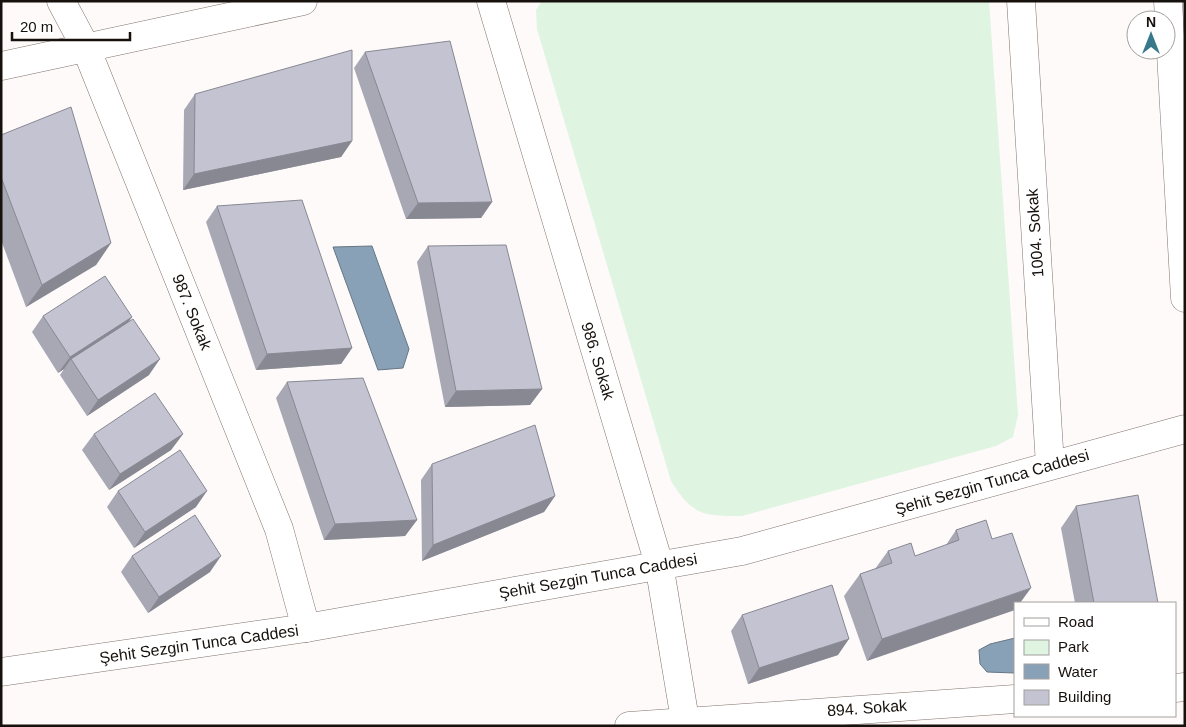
<svg xmlns="http://www.w3.org/2000/svg" width="1186" height="727" viewBox="0 0 1186 727" font-family="Arial,sans-serif">
<style>
.green{fill:#e0f4e2}
.water{fill:#88a1b7;stroke:#667684}
.lines{fill:none;stroke-linecap:round;stroke-linejoin:round}
.street-casing{stroke:#82746c;stroke-width:29}
.secondary-casing{stroke:#82746c;stroke-width:29}
.street{stroke:#fff;stroke-width:28}
.secondary{stroke:#fff;stroke-width:28}
.wall{fill:#a8a8b5}
.shaded-wall{fill:#888893}
.building{fill:#c3c3d2;stroke:#888893}
.labels{text-anchor:middle;dominant-baseline:central;stroke-width:4;stroke-linejoin:round;paint-order:stroke}
.street-label{font-size:16px;fill:#16110d;stroke:#fff}
</style>
<rect width="100%" height="100%" fill="#fefaf9"/>
<path class="green" d="M542 1H989L1018 415 1013 437 996 446 742 516C703 516 693 516 671 481L537 29 536 10Z"/>
<path class="water" d="M372 246 409 349 403 368 378 370 333 247Z
M1015 638V673L987 672 980 664 979 650 990 644Z"/>
<g class="lines">
<defs>
<path id="street" d="M61 1 86 48 279 529 306 628
M491 1 659 564 686 726
M1021 1 1050 465
M1168 1 1185 298
M1 66 303 1
M1175 688 1185 687
M629 726 1015 699"/>
<path id="secondary" d="M1 672 306 628 742 551 1185 429"/>
</defs>
<use href="#street" class="street-casing"/>
<use href="#secondary" class="secondary-casing"/>
<use href="#street" class="street"/>
<use href="#secondary" class="secondary"/>
</g>
<path class="wall" d="M365 52 492 202 481 218 406 219 354 68Z
M195 94 352 141 341 157 183 190 184 110Z
M1 135 111 243 96 265 26 307 1 240Z
M217 206 352 348 341 364 256 370 206 222Z
M428 246 542 389 530 405 445 407 417 262Z
M43 316 132 317 128 322 149 375 87 416 60 375 64 369 58 373 32 332Z
M287 382 417 520 405 536 324 540 276 398Z
M94 434H183L171 450 109 490 82 450Z
M432 464 555 496 544 512 422 561 421 480Z
M118 491 196 507 134 548 107 507Z
M1076 506 1158 603H1075L1061 528Z
M986 520 867 661 844 596 860 574 875 569 888 551 915 556 946 545 956 530Z
M132 556 210 572 148 613 121 572Z
M742 615 838 655 748 684 731 631Z"/>
<path class="shaded-wall" d="M352 141 341 157 183 190 194 174Z
M492 202 481 218 406 219 418 203Z
M111 243 96 265 26 307 42 285Z
M132 317 121 333 71 359 64 369 58 373 70 357Z
M352 348 341 364 256 370 267 354Z
M160 359 149 375 87 416 98 400Z
M542 389 530 405 445 407 456 391Z
M183 434 171 450 109 490 120 474Z
M207 491 196 507 134 548 145 532Z
M555 496 544 512 422 561 433 545Z
M417 520 405 536 324 540 335 524Z
M221 556 210 572 148 613 159 597Z
M1031 588 1020 603H1015V610L867 661 882 639Z
M849 639 838 655 748 684 759 668Z"/>
<path class="building" d="M450 41 492 202 418 203 365 52Z
M352 50V141L194 174 195 94Z
M71 107 111 243 42 285 1 177V135Z
M302 200 352 348 267 354 217 206Z
M506 245 542 389 456 391 428 246Z
M105 276 132 317 70 357 43 316Z
M133 319 160 359 98 400 71 359Z
M363 378 417 520 335 524 287 382Z
M155 393 183 434 120 474 94 434Z
M535 425 555 496 433 545 432 464Z
M180 450 207 491 145 532 118 491Z
M1138 495 1158 603H1094L1076 506Z
M195 515 221 556 159 597 132 556Z
M986 520 992 539 1012 533 1031 588 882 639 860 574 892 563 888 551 911 543 915 556 959 540 956 530Z
M832 585 849 639 759 668 742 615Z"/>
<g class="labels">
<g class="street-label">
<text transform="translate(1035 233) rotate(-94)">1004. Sokak</text>
<text transform="translate(192 312) rotate(68)">987. Sokak</text>
<text transform="translate(598 361) rotate(73)">986. Sokak</text>
<text transform="translate(992 482) rotate(-16)">Şehit Sezgin Tunca Caddesi</text>
<text transform="translate(598 576) rotate(-10)">Şehit Sezgin Tunca Caddesi</text>
<text transform="translate(199 644) rotate(-8)">Şehit Sezgin Tunca Caddesi</text>
<text transform="translate(867 708) rotate(-4)">894. Sokak</text>
</g>
</g>
<rect width="1186" height="727" fill="none" stroke="#16110d" stroke-width="5"/>
<rect x="1014" y="602" width="162" height="115" fill="#ffffff" stroke="#a2a09e"/>
<rect x="1024" y="618" width="25" height="8" fill="#ffffff" stroke="#a2a09e"/>
<text x="1058" y="627" font-size="15" fill="#16110d">Road</text>
<rect x="1024" y="640" width="25" height="15" fill="#e0f4e2" stroke="#a2a09e"/>
<text x="1058" y="652" font-size="15" fill="#16110d">Park</text>
<rect x="1024" y="664" width="25" height="15" fill="#88a1b7" stroke="#a2a09e"/>
<text x="1058" y="677" font-size="15" fill="#16110d">Water</text>
<rect x="1024" y="690" width="25" height="15" fill="#c3c3d2" stroke="#a2a09e"/>
<text x="1058" y="702" font-size="15" fill="#16110d">Building</text>
<g transform="translate(1151 35)"><circle r="24" fill="#ffffff" stroke="#a2a09e"/>
<path d="M0-4L9 19L0 12L-9 19Z" fill="#37798b"/>
<text y="-8" font-size="14" font-weight="bold" text-anchor="middle" fill="#16110d">N</text>
</g>
<path d="M12 32v8h118v-8" fill="none" stroke="#16110d" stroke-width="2.5"/>
<text x="20" y="32" font-size="15" fill="#16110d" stroke="#ffffff" stroke-width="4" paint-order="stroke">20 m</text>
</svg>
